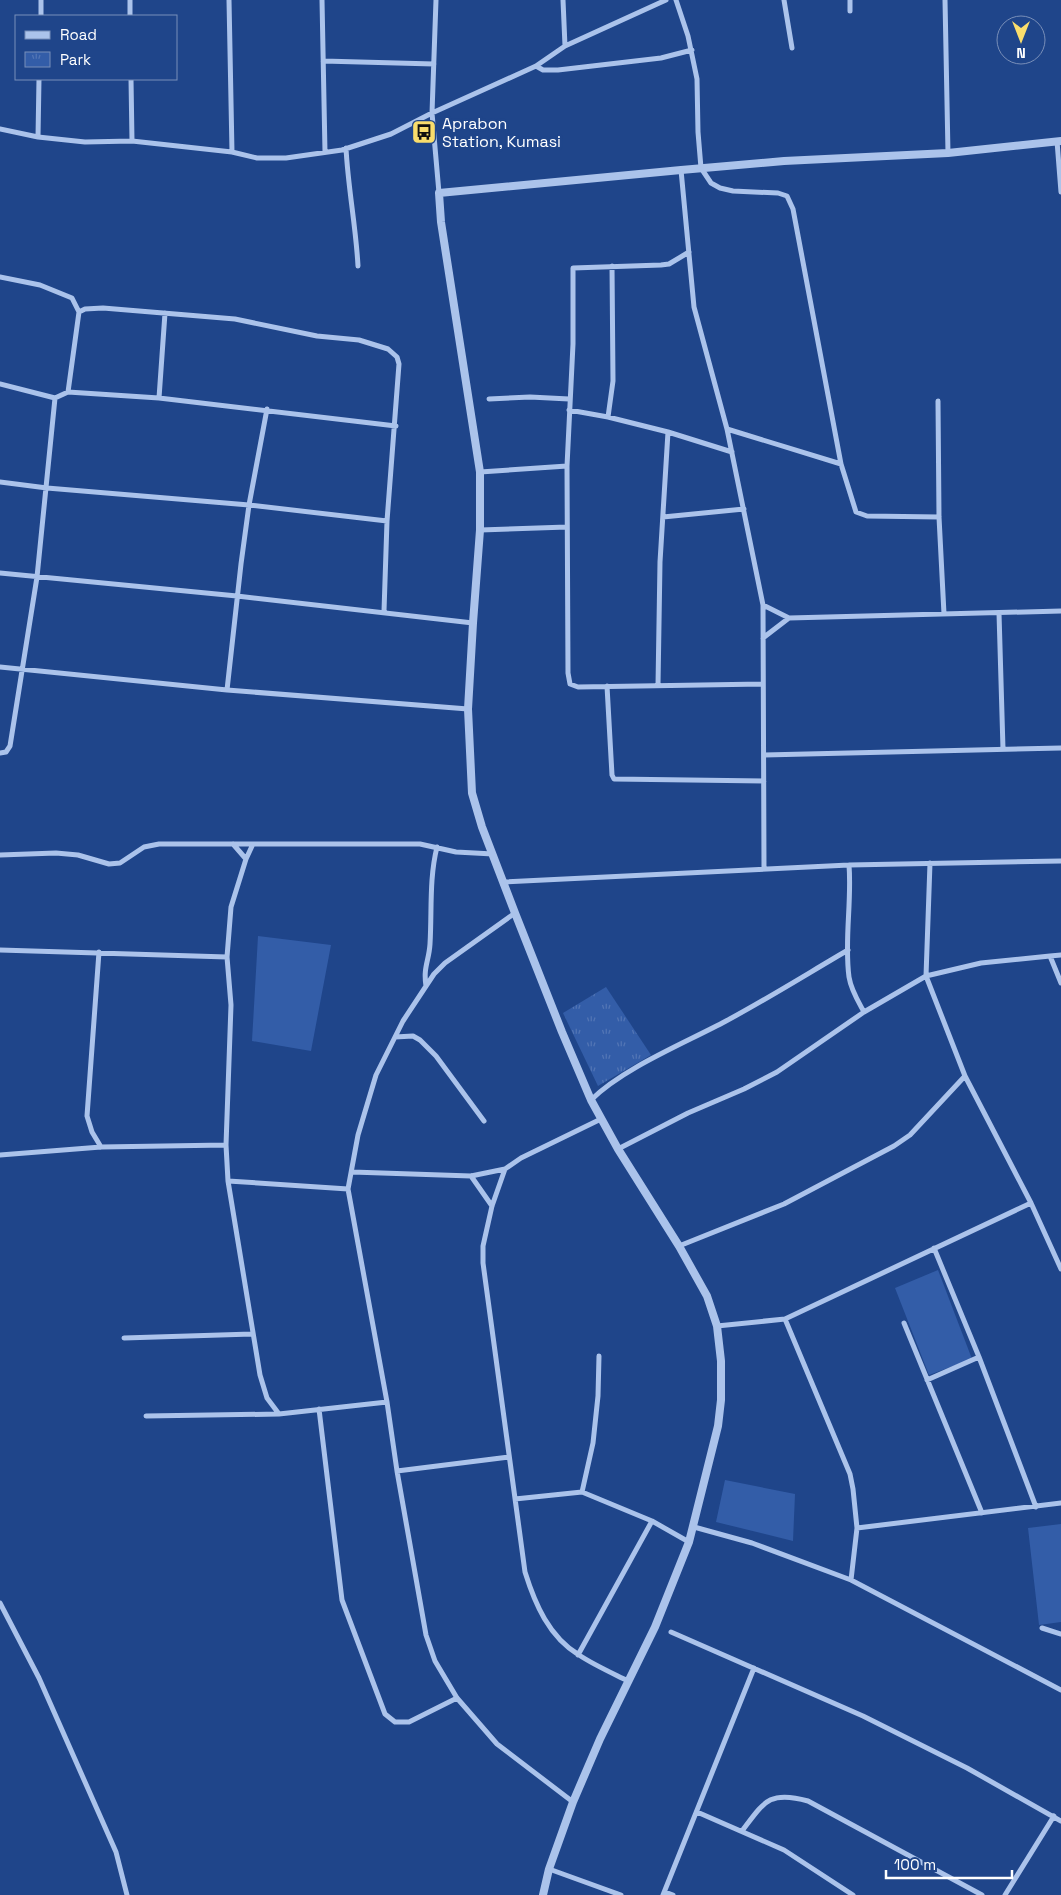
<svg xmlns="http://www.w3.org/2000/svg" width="1061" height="1895" viewBox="0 0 1061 1895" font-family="'Space Grotesk',sans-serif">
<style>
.green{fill:#335da8}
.park{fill:url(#park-tufts)}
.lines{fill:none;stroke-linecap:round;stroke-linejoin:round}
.minor{stroke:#abc3eb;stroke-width:5}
.tertiary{stroke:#abc3eb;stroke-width:8}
.labels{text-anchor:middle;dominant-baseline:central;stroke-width:5;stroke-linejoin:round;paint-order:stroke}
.poi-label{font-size:16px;fill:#fff;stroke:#1f458a;text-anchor:start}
</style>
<defs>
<pattern id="park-tufts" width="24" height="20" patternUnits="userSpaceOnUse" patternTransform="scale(1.25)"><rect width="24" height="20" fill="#335da8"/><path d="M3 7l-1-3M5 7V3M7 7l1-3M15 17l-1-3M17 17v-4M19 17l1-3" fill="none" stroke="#5275b5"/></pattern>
</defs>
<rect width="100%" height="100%" fill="#1f458a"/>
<path class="green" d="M258 936 331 945 311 1051 252 1041Z
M938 1270 972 1359 929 1375 895 1288Z
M725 1480 795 1494 793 1541 716 1522Z
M1061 1524V1622L1039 1625 1028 1528Z"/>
<path class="park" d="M606 987 651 1055 598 1086 563 1013Z"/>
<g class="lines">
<path class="minor" d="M130 0V16
M229 0 232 152
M322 0 325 152
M436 0 432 113 439 193
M563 0 565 46
M676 0 688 36 697 79 698 132 701 168 711 183 720 188 733 191 778 193 787 196 793 209 841 464 856 512 867 516 939 517
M784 0 792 48
M945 0 948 153
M850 11V0
M41 16V0
M323 61 434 64
M536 66 543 70H558L661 58 692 50
M131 79 132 141
M0 129 38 137 85 142 132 141 232 152 257 158H286L342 150 391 134 432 113 536 66 565 46 666 0
M38 137 39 79
M1057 141 1061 192
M346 148C348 188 356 227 358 266
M681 170 694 307 727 429 763 605 764 869
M689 252 669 264 661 265 573 268V344L567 466 568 673 570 684 578 687 763 684
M0 277 40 285 72 298 79 312
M0 384 55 398 68 392 159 398 396 426
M68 392 79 312 85 309 103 308 235 319 317 336 359 340 388 349 397 357 399 364 387 521 384 611
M159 398 165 313
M489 399 530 397 569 399
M938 401 939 517 944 614
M569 410 608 417 668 432 732 452
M608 417 613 381 612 266
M727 429 841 464
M480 472 567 466
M0 482 47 488 249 505 387 521
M663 517 744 509
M480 530 567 527
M0 573 237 596 473 623
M763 605 789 618 1061 611
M999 613 1003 749
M763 638 789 618
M0 667 227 690 468 709
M658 685 660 562 668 432
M607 686 612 775 614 779 764 781
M227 690 241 564 249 505 267 409
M0 753 6 752 10 746 37 577 55 398
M764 755 1061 748
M233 844 246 859
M253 844 246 859 231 907 227 957 231 1005 226 1145 228 1181 260 1375 267 1398 279 1414 387 1402
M0 855 56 853 78 855 109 864 120 863 144 847 159 844H420L456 852 493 854
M930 863 926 976 965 1076 1031 1203 1061 1269
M849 865C852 902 844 940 849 977 851 990 858 1001 864 1012
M503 882 849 865 1061 861
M515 913 445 963 434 974 403 1021 376 1075 358 1135 348 1189 387 1402 397 1471 426 1635 435 1661 457 1698 497 1744 573 1802
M0 950 227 957
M99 952 87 1116 92 1132 101 1147
M1050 956 1061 955
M426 986C423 967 429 961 430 944 432 911 429 879 437 847
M395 1037 413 1036 420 1040 436 1056 484 1121
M591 1100C623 1068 685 1043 726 1021 767 999 807 974 848 950
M601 1119 521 1158 505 1169 492 1206 483 1246V1263L525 1572C535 1604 549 1637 579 1655 594 1665 612 1673 628 1681
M618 1149 688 1113 744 1089 777 1072 864 1012 926 976 981 963 1050 956 1061 983
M0 1155 101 1147 226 1145
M352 1172 471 1176 505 1169
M471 1176 492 1206
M228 1181 348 1189
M679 1246 784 1204 894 1146 910 1135 965 1076
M934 1248 979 1357 1036 1507
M785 1319 850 1474 853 1489 857 1528 851 1580
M904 1323 982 1513
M717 1326 785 1319 1031 1203
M124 1338 252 1334
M927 1380 979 1357
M319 1409 342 1600 385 1714 395 1722H409L457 1698
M146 1416 279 1414
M397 1471 509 1457
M582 1492 593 1443 598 1396 599 1356
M515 1499 582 1492 652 1521 689 1542
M694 1527 752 1543 851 1580 1061 1690
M857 1528 1061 1503
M0 1603 39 1678 116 1852 127 1895
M1042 1628 1061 1634
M671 1632 863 1716 967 1768 1061 1821
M578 1655 652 1521
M697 1812 784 1850 853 1895
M742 1831C764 1802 769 1790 808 1801L982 1895
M549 1869 621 1895
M665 1892 673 1895
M663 1895 754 1668
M1005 1895 1054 1816"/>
<path class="tertiary" d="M543 1895 549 1869 573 1802 600 1739 655 1627 689 1542 718 1426 721 1400V1361L717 1326 707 1296 679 1246 618 1149 591 1100 562 1032 515 913 482 827 472 793 468 709 473 623 480 530V472L441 222 439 193 681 170 784 161 948 153 1061 141"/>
</g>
<defs>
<symbol id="bus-square" viewBox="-11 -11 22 22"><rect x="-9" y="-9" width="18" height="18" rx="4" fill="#f9dd6c" stroke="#1f458a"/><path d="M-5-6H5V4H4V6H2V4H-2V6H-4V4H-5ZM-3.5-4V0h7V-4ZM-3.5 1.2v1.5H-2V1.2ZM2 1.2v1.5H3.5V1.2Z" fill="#111"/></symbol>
</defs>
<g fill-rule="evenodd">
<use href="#bus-square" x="410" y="118" width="28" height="28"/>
</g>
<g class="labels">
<g class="poi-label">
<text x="442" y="123">Aprabon<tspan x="442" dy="18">Station, Kumasi</tspan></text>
</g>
</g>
<rect x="15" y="15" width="162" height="65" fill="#1f458a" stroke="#798fb9"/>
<rect x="25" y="31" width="25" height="8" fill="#abc3eb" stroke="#798fb9"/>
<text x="60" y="40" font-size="15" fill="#ffffff">Road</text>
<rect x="25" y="52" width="25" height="15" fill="url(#park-tufts)" stroke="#798fb9"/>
<text x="60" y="65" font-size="15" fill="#ffffff">Park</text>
<g transform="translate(1021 40) rotate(180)"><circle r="24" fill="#1f458a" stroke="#798fb9"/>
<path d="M0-4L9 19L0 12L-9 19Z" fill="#f9dd6c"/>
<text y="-8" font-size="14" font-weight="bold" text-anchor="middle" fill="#ffffff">N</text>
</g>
<path d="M886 1870v8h126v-8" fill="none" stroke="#ffffff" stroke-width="2.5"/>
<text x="894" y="1870" font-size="15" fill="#ffffff" stroke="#1f458a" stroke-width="4" paint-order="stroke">100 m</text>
</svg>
